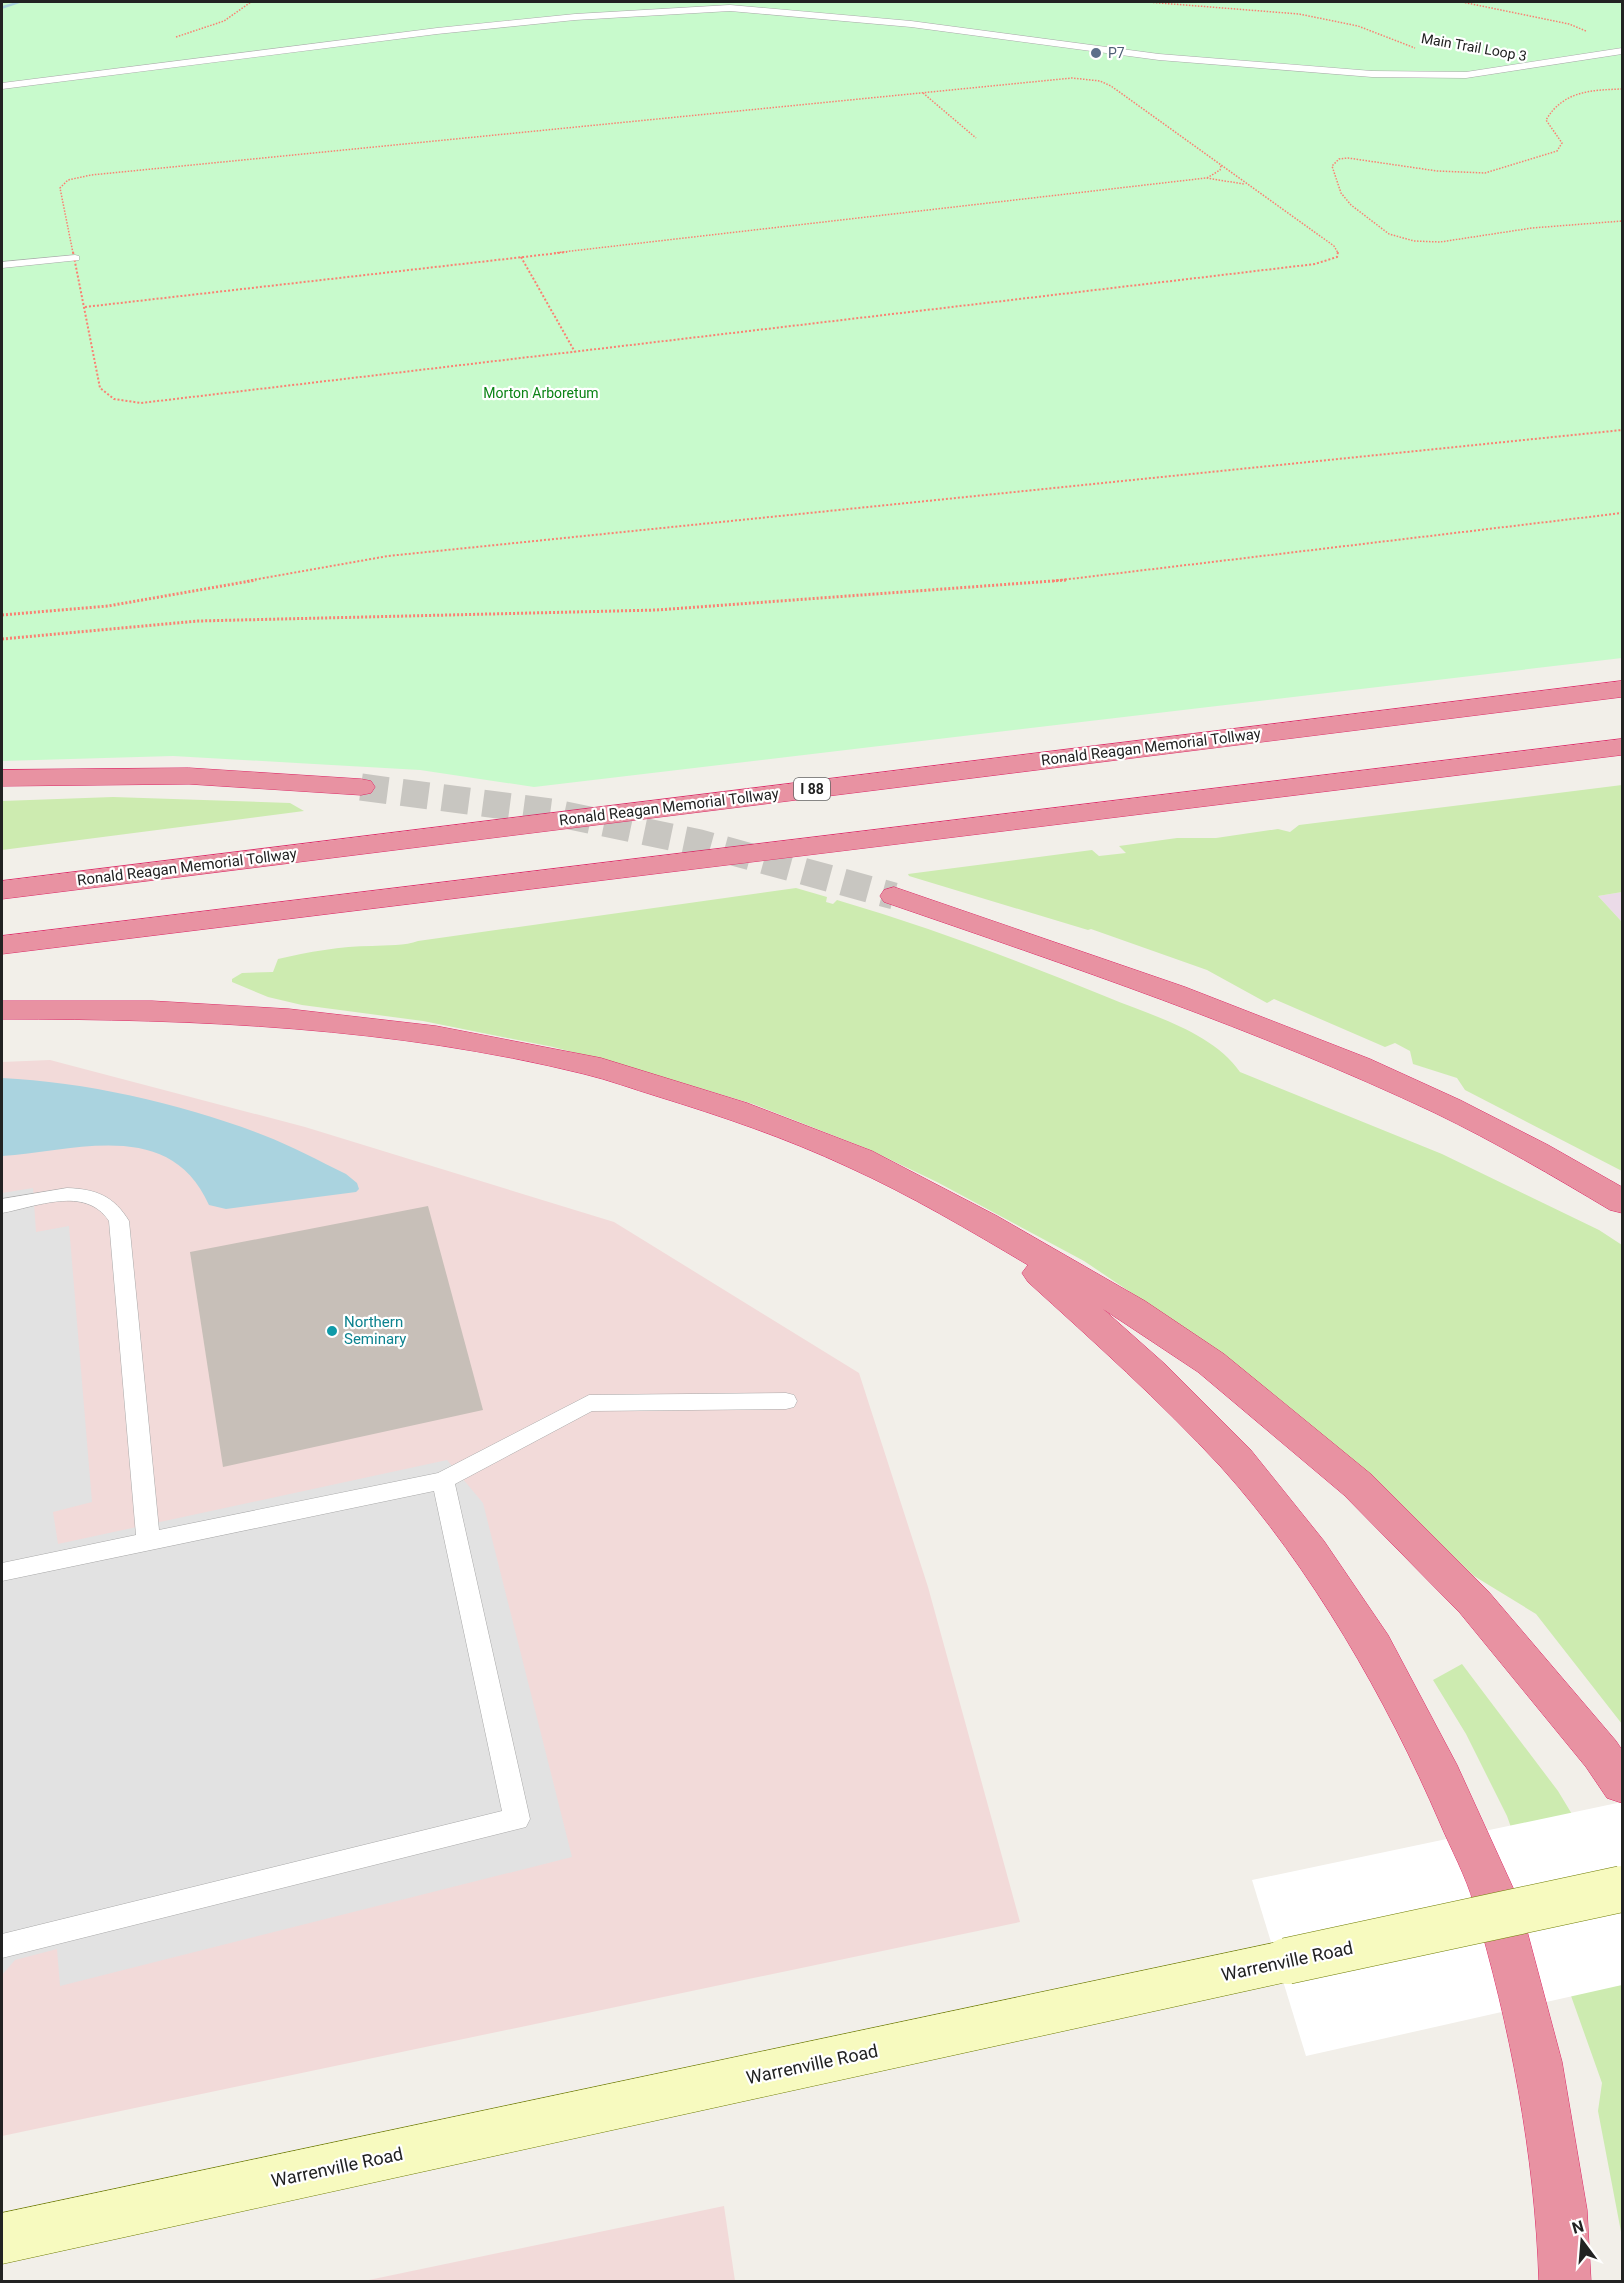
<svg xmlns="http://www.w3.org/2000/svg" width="1624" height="2283" viewBox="0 0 1624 2283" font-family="Roboto,sans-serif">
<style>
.commercial{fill:#f2dad9}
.industrial{fill:#ebdbe8}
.grass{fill:#cdebb0}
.park{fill:#c8facc}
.parking{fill:#e2e2e2}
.water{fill:#aad3df}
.pier{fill:#fff}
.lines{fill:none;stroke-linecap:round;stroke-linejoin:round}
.stream{fill:#aad3df;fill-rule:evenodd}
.building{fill:#c7bfb8}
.motorway-tunnel{stroke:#c8c6c1;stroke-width:27;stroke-dasharray:27 14;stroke-linecap:butt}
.service-casing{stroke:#a9a9a9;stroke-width:1}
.secondary-casing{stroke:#707d05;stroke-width:1}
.motorway-casing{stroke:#dc2a67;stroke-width:1}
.path-far2{stroke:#fa8072;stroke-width:1.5;stroke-dasharray:1.5 1.5;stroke-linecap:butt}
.path-far1{stroke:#fa8072;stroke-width:2;stroke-dasharray:2 2;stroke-linecap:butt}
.path{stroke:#fa8072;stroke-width:3;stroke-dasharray:2 2;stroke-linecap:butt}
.service{fill:#fff;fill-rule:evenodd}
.secondary{fill:#f7fabf;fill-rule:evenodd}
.motorway{fill:#e892a2;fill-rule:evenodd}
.secondary-bridge-casing{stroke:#707d05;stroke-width:47;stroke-linecap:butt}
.secondary-bridge{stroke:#f7fabf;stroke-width:46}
.service-dot{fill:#5c6f8a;stroke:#fff;stroke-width:2}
.culture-dot{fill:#0f9aa8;stroke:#fff;stroke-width:2}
.labels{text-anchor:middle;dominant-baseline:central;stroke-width:4.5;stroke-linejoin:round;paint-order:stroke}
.far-street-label{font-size:14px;fill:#222;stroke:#fff}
.far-service-label{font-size:14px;fill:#4e5e75;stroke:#fff;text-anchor:start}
.far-park-label{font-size:14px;fill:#0c8416;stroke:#fff}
.shield{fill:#fff;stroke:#646464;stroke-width:1.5}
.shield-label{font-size:14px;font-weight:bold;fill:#222}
.street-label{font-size:15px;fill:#222;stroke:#fff}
.culture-label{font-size:15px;fill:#0d838f;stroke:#fff;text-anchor:start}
.near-street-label{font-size:18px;fill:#222;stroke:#fff}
</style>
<rect width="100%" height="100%" fill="#f2efe9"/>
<path class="commercial" d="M50 1060 305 1127 614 1222 859 1373 928 1587 1020 1922 2 2136V1062Z
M724 2206 735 2281H364Z"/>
<path class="industrial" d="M1622 892V922L1598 896Z"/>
<path class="grass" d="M1622 785V892L1598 896 1622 922V1171L1465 1090 1457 1078 1413 1064 1410 1051 1395 1043 1385 1047 1274 999 1267 1003 1207 970 1091 929 1088 930 909 876 908 874 1092 850 1099 856 1126 853 1119 846 1177 838H1216L1278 829 1290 832 1299 825Z
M113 797 290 803 304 811 2 850V801Z
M796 888 827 897 826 902 833 904 837 900C929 927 1019 961 1107 997 1152 1016 1211 1031 1240 1072L1442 1154 1599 1230 1622 1245V1724L1536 1614 1474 1576 1383 1488 1306 1421 1224 1355 1084 1261 937 1182 868 1149 753 1104 619 1064 553 1047 423 1021 302 1005 268 997 232 982V979L242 973 273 972 278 959C308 952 341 946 372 946 386 945 406 946 418 941Z
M1462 1664 1558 1791 1622 1897V2237L1598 2111 1602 2083 1507 1816 1466 1734 1433 1680Z"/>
<path class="park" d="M2 2H1622V658L534 787 420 770 173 756 2 761Z"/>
<path class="parking" d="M33 1188 36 1232 69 1226 92 1502 53 1512 58 1544 447 1460 483 1503 572 1857 60 1986 57 1949 15 1960 2 1975V1193Z"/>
<path class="water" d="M2 1078C86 1082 184 1104 263 1135 292 1146 319 1161 346 1174L357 1183 359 1189 356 1192 226 1209 209 1205C170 1117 75 1151 2 1156Z"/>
<path class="pier" d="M1622 1802V1985L1306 2056 1252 1880Z"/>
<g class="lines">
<path class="stream" d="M16 2H23L2 9V6Z"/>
</g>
<path class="building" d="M428 1206 483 1410 223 1467 190 1252Z"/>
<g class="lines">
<path class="motorway-tunnel" d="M361 787 551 812 700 843 894 896"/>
<defs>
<path id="service" d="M730 5 911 21 1159 54 1372 71 1466 72 1622 48V54L1466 78 1372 77 1159 60 911 27 730 11 575 20 437 34 2 89V83L437 28 575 14Z
M75 255 79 256V260L2 268V262Z
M67 1188C96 1189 114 1196 129 1221L159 1530 438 1473 589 1395 786 1393 794 1395 797 1401 794 1407 786 1409 592 1411 455 1484 530 1819 526 1827 2 1958V1934L502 1811 434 1491 2 1581V1563L136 1535 109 1221C85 1185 36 1207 2 1213V1199Z"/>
<path id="secondary" d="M1287 1940 1303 1946 1310 1961 1303 1976 1287 1982 2 2264V2213Z"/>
<path id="motorway" d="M1622 681V697L2 899V881Z
M1622 739V755L2 954V936Z
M189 768 361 779 371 781 375 787 371 793 361 795 189 784 2 786V770Z
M894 887 1185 987 1370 1059 1460 1100 1548 1145 1622 1187V1213L1610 1210C1553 1176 1495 1142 1435 1113 1257 1029 1070 966 884 902L880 896 884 890Z
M2 1001H152L289 1009 436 1026 601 1058 747 1103 872 1151 997 1216 1145 1301 1224 1354 1372 1475 1488 1591 1616 1741 1622 1750V1803L1607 1798 1586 1767 1460 1613 1344 1495 1198 1372 1103 1309 1166 1365 1250 1449 1324 1541 1388 1635 1457 1765 1519 1901 1562 2062 1587 2210 1591 2282H1539C1535 2154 1510 2026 1474 1904 1466 1876 1451 1849 1440 1823 1387 1700 1311 1567 1221 1467 1160 1401 1094 1342 1028 1282L1022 1273 1028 1265C969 1230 910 1195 848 1167 786 1138 721 1116 656 1096 633 1089 609 1080 584 1074 394 1027 197 1019 2 1019Z"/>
</defs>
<use href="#service" class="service-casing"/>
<use href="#secondary" class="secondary-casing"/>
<use href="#motorway" class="motorway-casing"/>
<path class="path-far2" d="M1147 2 1299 14 1358 26 1415 48
M1462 2 1569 24 1586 31
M176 37 224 21 251 2
M1622 89C1591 90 1563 91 1546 120L1562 143 1557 151 1485 173 1437 171 1348 158 1339 159 1332 166 1341 193 1351 205 1389 234 1414 241 1440 242 1532 228 1622 221
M923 93 976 138
M1207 178 1220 170 1221 165
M73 253 60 188 68 180 91 175 1072 78 1100 81 1111 86 1334 246 1338 253
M554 253 1206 178 1244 184"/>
<path class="path-far1" d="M73 252 100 388 114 399 141 403 1315 264 1337 257 1338 252
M521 257 575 352
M85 307 567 252
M247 581 388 556 1622 430
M1053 581 1622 513"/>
<path class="path" d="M2 615 108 606 256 580
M2 639 198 621 657 610 1066 580"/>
<use href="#service" class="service"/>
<use href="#secondary" class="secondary"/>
<use href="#motorway" class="motorway"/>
<defs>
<path id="secondary-bridge" d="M1287 1961 1622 1889"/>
</defs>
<use href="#secondary-bridge" class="secondary-bridge-casing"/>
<use href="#secondary-bridge" class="secondary-bridge"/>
</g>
<circle class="service-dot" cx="1096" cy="53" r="6"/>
<circle class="culture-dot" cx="332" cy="1331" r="6"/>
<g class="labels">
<g class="far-street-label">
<text transform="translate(1474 47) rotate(10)">Main Trail Loop 3</text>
</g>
<g class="far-service-label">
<text x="1108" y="53">P7</text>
</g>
<g class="far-park-label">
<text x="541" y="393">Morton Arboretum</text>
</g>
<rect class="shield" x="794" y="778" width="36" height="22" rx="4.5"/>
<g class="shield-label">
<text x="812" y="789">I 88</text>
</g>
<g class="street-label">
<text transform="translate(1151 747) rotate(-7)">Ronald Reagan Memorial Tollway</text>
<text transform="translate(669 807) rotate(-7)">Ronald Reagan Memorial Tollway</text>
<text transform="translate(187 867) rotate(-7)">Ronald Reagan Memorial Tollway</text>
</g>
<g class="culture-label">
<text x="344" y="1322">Northern<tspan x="344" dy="17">Seminary</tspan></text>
</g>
<g class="near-street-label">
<text transform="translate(1287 1961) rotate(-12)">Warrenville Road</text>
<text transform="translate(812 2064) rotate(-12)">Warrenville Road</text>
<text transform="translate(337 2167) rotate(-12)">Warrenville Road</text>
</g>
</g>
<rect width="1624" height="2283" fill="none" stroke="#222222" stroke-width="6"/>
<g transform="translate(1582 2241) rotate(344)" stroke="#ffffff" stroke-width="4.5" paint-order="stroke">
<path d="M0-4.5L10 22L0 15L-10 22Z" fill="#222222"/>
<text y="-9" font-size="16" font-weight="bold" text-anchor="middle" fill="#222222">N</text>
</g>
</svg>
